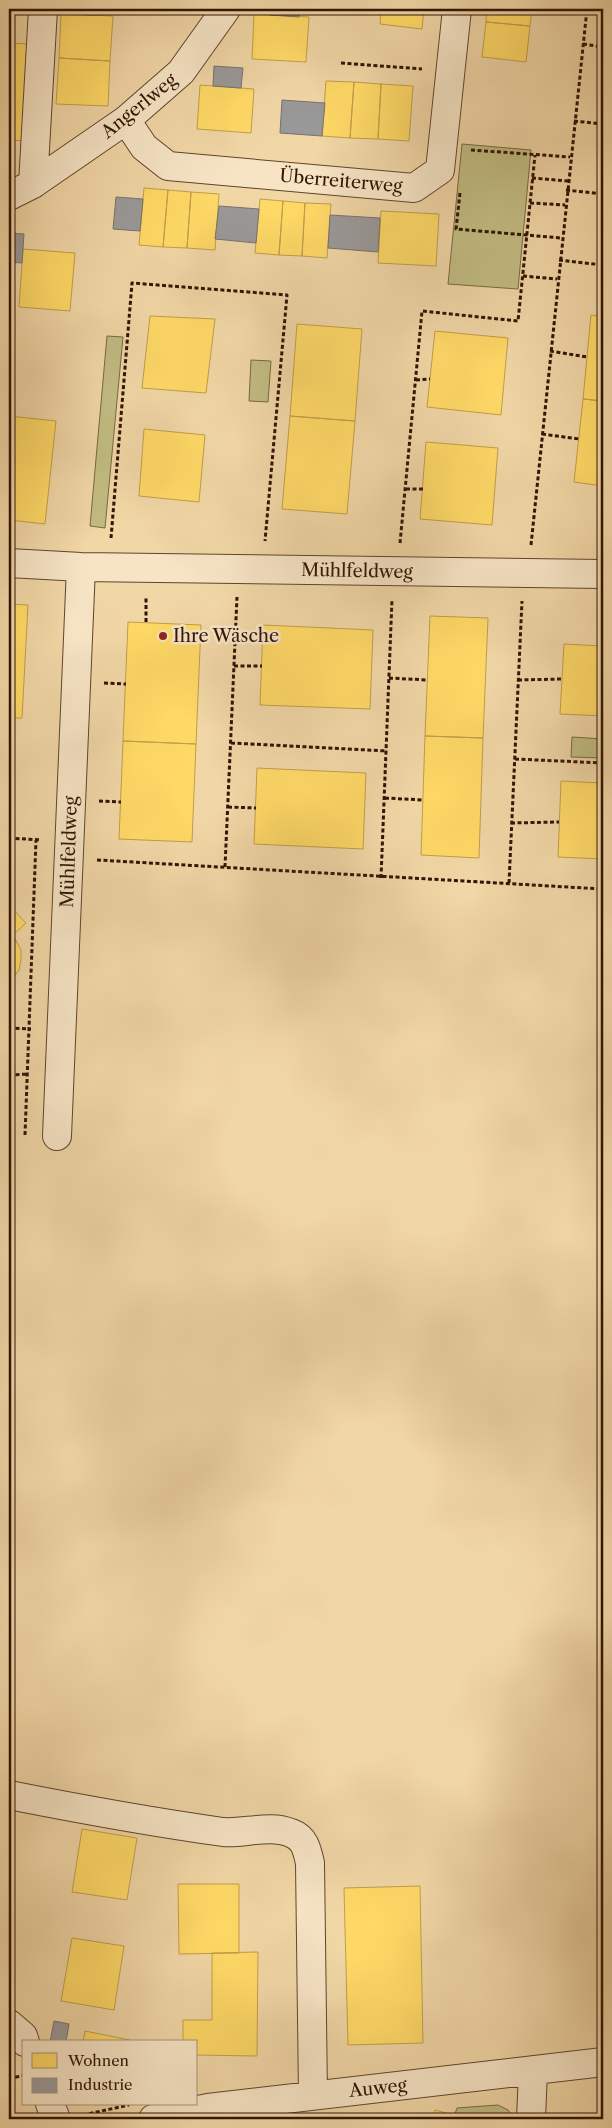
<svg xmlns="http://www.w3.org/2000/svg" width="612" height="2128" viewBox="0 0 612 2128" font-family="'Libre Caslon Text',serif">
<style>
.green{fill:#c1bc82;stroke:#786844}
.homes{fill:#ffd966;stroke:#c19e49}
.industry{fill:#999;stroke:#7a716d}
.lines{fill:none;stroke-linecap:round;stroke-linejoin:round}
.minor-casing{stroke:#60442d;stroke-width:30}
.path{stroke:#301405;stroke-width:3;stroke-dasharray:4 2.5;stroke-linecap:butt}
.minor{stroke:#f6e4c5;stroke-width:28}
.poi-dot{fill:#8f2418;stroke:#f6e4c5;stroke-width:2}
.labels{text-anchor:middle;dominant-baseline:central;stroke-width:5;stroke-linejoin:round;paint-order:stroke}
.street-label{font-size:18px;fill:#301405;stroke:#f6e4c5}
.poi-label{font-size:18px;fill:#301405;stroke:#f6e4c5;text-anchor:start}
</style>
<rect width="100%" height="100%" fill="#f1d6a6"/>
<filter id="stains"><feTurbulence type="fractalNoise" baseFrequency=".004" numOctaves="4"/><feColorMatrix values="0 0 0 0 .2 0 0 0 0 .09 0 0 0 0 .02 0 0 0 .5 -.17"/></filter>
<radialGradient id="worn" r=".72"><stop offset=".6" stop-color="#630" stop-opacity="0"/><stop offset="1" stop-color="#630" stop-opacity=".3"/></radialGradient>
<path class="green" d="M462 144 531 150 518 289 448 284Z
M107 336 123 337 105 528 90 526Z
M251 360 271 361 268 402 249 401Z
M572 737 603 739V758L571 757Z
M498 2105 508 2110 515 2119H453L457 2108Z"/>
<path class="homes" d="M381 9H424L422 29 380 24Z
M487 9H532L530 26 486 22Z
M61 14 113 16 110 61 59 58Z
M254 14 309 17 306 62 252 59Z
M486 22 530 26 526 62 482 57Z
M9 43 31 44 26 141 9 140Z
M59 58 110 61 108 106 56 104Z
M326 81 354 82 350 138 322 136Z
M354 82 381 84 378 139 350 138Z
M381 84 413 86 409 141 378 139Z
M200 85 254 89 251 133 197 129Z
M144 188 168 190 163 247 139 245Z
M168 190 191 192 187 248 163 247Z
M191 192 219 194 215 250 187 248Z
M260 199 283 201 279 255 255 253Z
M283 201 305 203 302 256 279 255Z
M305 203 331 204 327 258 302 256Z
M381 211 439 214 436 266 378 263Z
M23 249 75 253 70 311 19 307Z
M591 315 603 317V401L583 399Z
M150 316 215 319 206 393 142 388Z
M297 324 362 329 355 421 290 416Z
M435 331 508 338 501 415 427 407Z
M583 399 603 401V486L574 482Z
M9 416 56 421 45 524 9 520Z
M290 416 355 421 347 514 282 509Z
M144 429 205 435 199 502 139 496Z
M426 442 498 448 492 525 420 519Z
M9 604 28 605 22 718H9Z
M430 616 488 618 483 738 425 736Z
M128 622 201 625 196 744 123 741Z
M263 625 373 630 370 709 260 705Z
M564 644 603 646V716L560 714Z
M425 736 483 738 479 858 421 855Z
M123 741 196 744 192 842 119 839Z
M257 768 366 773 363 849 254 844Z
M561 781 603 783V859L558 857Z
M9 905 26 923 13 935 21 950V960L19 970 9 983Z
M82 1829 137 1838 127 1900 72 1892Z
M178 1884H239V1953L179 1954Z
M420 1886 423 2043 348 2045 344 1888Z
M72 1938 124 1946 114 2010 61 2001Z
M258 1952 257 2056 196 2055V2042H183V2020H212V1953Z
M85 2031 130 2040V2042H83Z
M435 2110 454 2115 453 2119H433Z"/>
<path class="industry" d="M70 9H96L95 15 70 14Z
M270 9H300L299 17 270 15Z
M214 66 243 68 241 88 213 86Z
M282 100 325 103 322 136 280 133Z
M116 197 143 199 140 231 113 229Z
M219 206 259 209 256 243 215 239Z
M330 215 380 218 378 252 328 248Z
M9 233 24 234 22 263 9 262Z
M54 2021 69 2024 66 2042H50Z"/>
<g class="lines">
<defs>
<path id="minor" d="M126 120 144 147 168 166 414 188 440 170 457 9
M33 184 43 9
M9 196 33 184 126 120 181 72 226 9
M9 563 81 567 603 574
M57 1136 81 567
M9 1795C80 1809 151 1822 223 1832 244 1834 270 1824 291 1833 305 1838 307 1850 310 1863L313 2095
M9 2024 23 2036 25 2042
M50 2104 56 2119
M153 2119 208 2108 603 2062
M531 2119 533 2071"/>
</defs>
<use href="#minor" class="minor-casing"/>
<path class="path" d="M583 44 603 47
M341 63 422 69
M574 121 603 124
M471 150 570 157
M532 178 568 181
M566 190 603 194
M460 193 456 229 561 238
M530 203 565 205
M559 260 603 265
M523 276 557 279
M550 351 587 357
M416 380 430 379
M542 434 579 439
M406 489H423
M111 538 132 283 287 295 265 541
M400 543 422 311 518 321 535 155
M531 545 587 9
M146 622V597
M234 666H262
M389 678 427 680
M518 680 562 679
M104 683 126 684
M231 743 387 751
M515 759 603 763
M385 798 423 800
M99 801 121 802
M228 807 256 808
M511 823 559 822
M9 838 41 840
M97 860 603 889
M225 867 237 597
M381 878 392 599
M509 883 522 601
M9 1028 31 1029
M9 1075 27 1074
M25 1135 36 840
M9 2079 24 2075
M83 2115 129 2105"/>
<use href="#minor" class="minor"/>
</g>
<circle class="poi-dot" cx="163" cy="636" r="5"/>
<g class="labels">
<g class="street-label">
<text transform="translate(139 106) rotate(-39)">Angerlweg</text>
<text transform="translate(341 181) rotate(5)">Überreiterweg</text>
<text transform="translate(357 571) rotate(1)">Mühlfeldweg</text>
<text transform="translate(69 852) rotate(-88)">Mühlfeldweg</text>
<text transform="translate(378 2088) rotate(-6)">Auweg</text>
</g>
<g class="poi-label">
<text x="173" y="636">Ihre Wäsche</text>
</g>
</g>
<rect width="612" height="2128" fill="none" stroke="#f1d6a6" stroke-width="30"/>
<rect x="10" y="10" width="592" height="2108" fill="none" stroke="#301405" stroke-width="2.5"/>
<rect x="15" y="15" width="582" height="2098" fill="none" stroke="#301405"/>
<rect x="22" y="2040" width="175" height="65" fill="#f6e4c5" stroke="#a79178"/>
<rect x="32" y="2053" width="25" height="15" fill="#ffd966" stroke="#a79178"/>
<text x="68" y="2066" font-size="15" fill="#301405">Wohnen</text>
<rect x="32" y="2078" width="25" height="15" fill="#999999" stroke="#a79178"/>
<text x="68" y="2090" font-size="15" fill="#301405">Industrie</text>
<rect width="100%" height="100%" filter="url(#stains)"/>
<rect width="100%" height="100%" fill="url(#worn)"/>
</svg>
